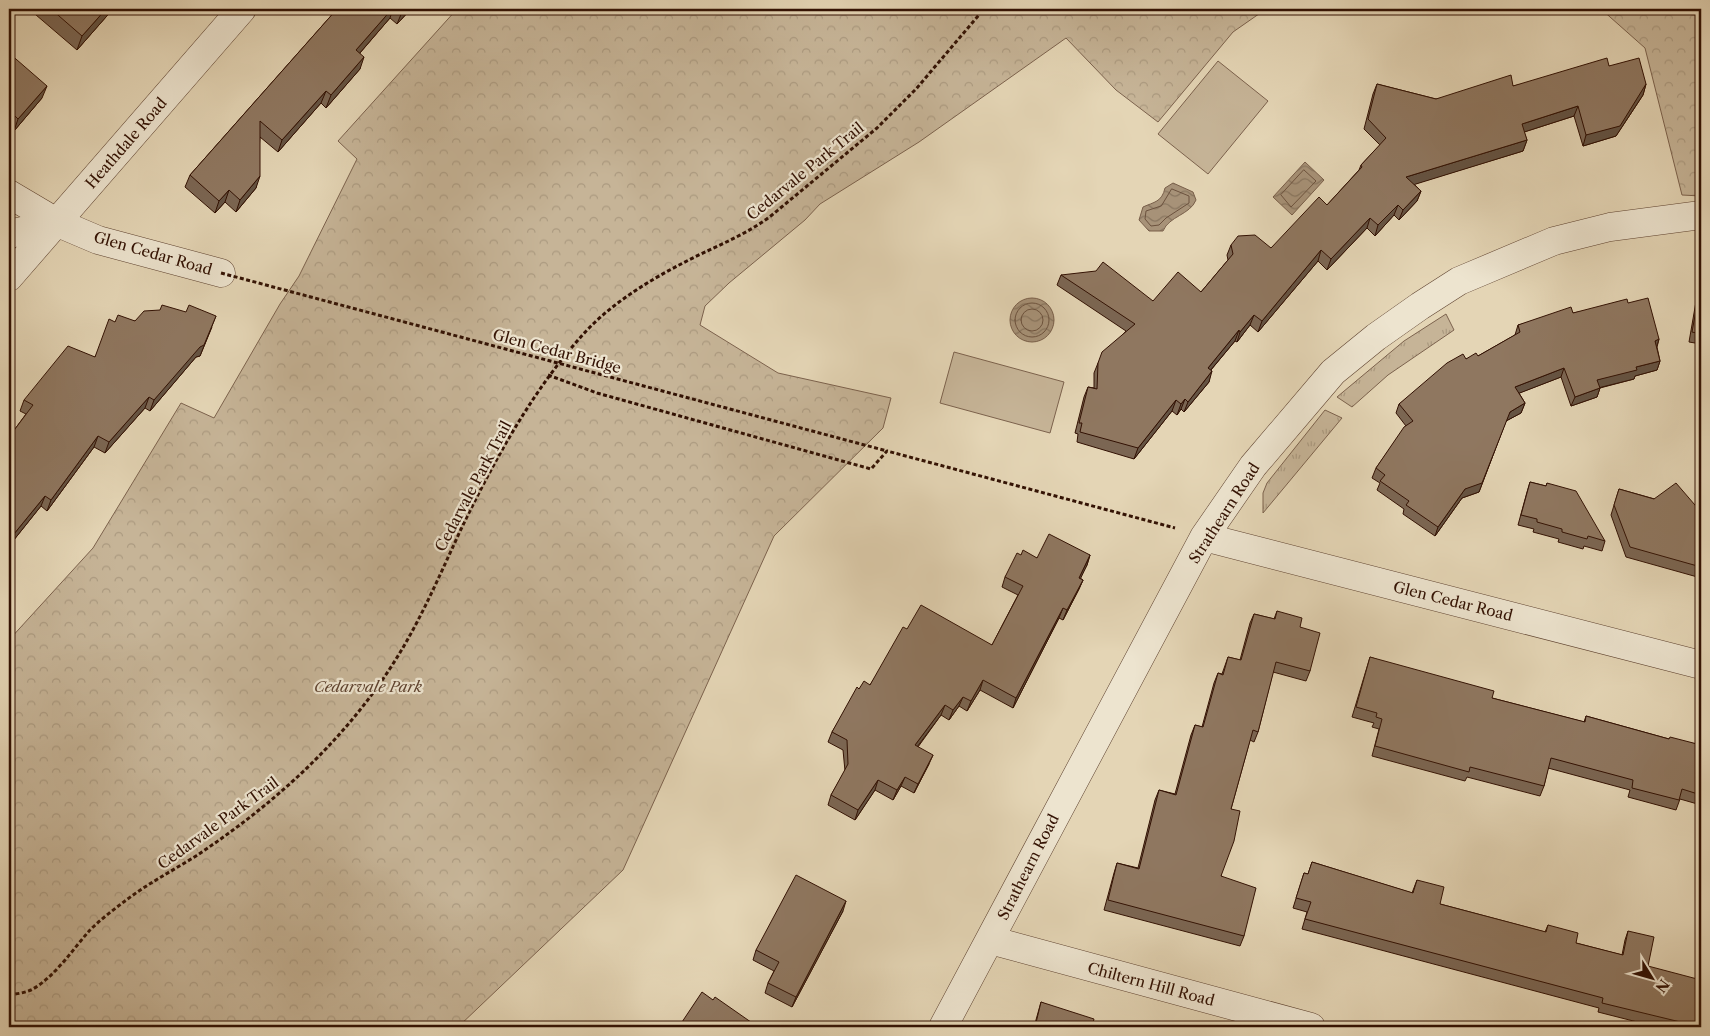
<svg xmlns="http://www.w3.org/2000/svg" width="1710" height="1036" viewBox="0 0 1710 1036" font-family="'Libre Caslon Text',serif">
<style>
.grass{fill:url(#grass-tufts);stroke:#7c624d}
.park{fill:url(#park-crowns);stroke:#7c624d}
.garden{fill:#c6b497;stroke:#7c624d}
.water{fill:url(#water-waves);stroke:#785e49}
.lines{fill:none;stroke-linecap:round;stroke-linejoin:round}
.shore{stroke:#6c523e;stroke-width:1}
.minor-casing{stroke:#5e4230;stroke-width:29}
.path{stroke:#321103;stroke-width:3;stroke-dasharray:4 2.5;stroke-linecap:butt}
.minor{stroke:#ede4cf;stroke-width:28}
.path-bridge{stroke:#321103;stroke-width:3;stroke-dasharray:4 2.5;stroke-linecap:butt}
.wall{fill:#7b6653;stroke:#321103}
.shaded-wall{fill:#645343;stroke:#321103}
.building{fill:#8f7760;stroke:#321103}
.labels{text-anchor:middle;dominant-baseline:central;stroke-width:4.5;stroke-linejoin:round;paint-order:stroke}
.street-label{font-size:15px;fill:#321103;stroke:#ede4cf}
.park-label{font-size:15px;font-style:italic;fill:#5e422f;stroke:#ede4cf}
</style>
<defs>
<pattern id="grass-tufts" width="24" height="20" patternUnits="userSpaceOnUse" patternTransform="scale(1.25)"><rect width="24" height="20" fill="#c6b497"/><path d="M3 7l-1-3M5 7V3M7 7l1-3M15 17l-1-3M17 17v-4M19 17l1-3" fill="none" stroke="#ab9a80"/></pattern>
<pattern id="park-crowns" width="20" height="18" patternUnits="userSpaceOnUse" patternTransform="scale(1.25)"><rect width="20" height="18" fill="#c6b497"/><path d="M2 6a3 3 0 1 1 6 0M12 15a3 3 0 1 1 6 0" fill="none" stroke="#ab9a80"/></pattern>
<pattern id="water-waves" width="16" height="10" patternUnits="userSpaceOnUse" patternTransform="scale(1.25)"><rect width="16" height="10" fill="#a79278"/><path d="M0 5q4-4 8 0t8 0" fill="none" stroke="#897660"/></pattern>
</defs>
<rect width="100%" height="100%" fill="#e4d5b5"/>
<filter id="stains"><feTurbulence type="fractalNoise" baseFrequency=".004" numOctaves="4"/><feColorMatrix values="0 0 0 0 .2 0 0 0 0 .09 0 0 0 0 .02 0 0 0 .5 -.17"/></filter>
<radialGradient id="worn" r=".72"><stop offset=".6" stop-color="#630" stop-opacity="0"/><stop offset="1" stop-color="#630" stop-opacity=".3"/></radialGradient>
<path class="grass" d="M1446 314 1454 330 1388 375 1352 407 1337 397 1404 341Z
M1325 410 1342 418 1263 513V493L1267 483Z"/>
<path class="park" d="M457 9H1266L1233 32 1158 122 1116 90 1066 38 919 142 820 204 805 220 729 283 705 306 700 325 778 373 891 398 883 428 774 536 623 870 458 1027H9V640L93 548 181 403 214 418 280 304 299 276 357 159 338 141Z
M1601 9H1701V196L1682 195 1645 48Z"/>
<path class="garden" d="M1218 61 1268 101 1208 174 1158 134Z
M954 352 1064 382 1050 433 940 403Z"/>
<path class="water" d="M1305 162 1324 180 1292 215 1273 197Z
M1173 183 1193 192 1196 200C1190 215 1169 216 1163 231H1149L1139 220 1143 207C1154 202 1162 202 1165 188Z
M1010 320a22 22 0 1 1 44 0a22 22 0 1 1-44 0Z"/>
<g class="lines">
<path class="shore" d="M1304 170 1316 181 1291 207 1281 195Z
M1172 189 1189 196V203L1166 218 1159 225 1151 226 1145 219 1146 211 1161 206Z
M1015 320a17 17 0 1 1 34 0a17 17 0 1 1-34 0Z
M1021 320a11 11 0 1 1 22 0a11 11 0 1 1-22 0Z"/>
<defs>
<path id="minor" d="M9 194 58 223 98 240 221 273
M9 234 58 223
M9 277 242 9
M1204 537 1701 665
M990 940 1311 1027
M943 1027 1204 537 1253 466 1333 372 1376 337 1420 306 1459 281 1554 241 1610 227 1701 215"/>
</defs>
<use href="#minor" class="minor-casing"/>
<path class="path" d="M548 375 597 393 871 469 887 451 1175 528
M9 995C16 994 24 993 31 990 54 978 73 949 90 930 100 920 113 910 125 901 147 884 172 871 196 856 271 806 339 746 389 670 419 625 440 574 463 525 494 461 532 392 579 339 606 307 646 282 683 263 713 247 745 236 772 215L877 128 916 89 984 9"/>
<use href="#minor" class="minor"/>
<path class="path-bridge" d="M221 273 887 451"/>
</g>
<path class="wall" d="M29 9H113L77 50Z
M337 9H411L397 24 390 18 360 53V69L326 108 321 103 278 152 260 137 256 188 236 212 225 202 215 213 185 187 190 175Z
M9 53 42 98 14 131 9 126Z
M1609 66 1646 84 1643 95 1616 136 1583 146 1574 116 1524 132 1527 140 1523 151 1414 184 1421 191 1417 201 1399 220 1394 215 1375 236 1367 228 1327 270 1318 261 1258 332 1250 325 1237 342 1235 341 1211 370 1209 382 1184 412 1181 409 1177 415 1172 411 1134 459 1077 442 1078 434 1075 433 1084 397 1088 387 1094 388V373L1098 363 1126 331 1057 285 1061 275 1153 301 1201 292 1228 260 1227 255 1231 245 1271 248 1327 205 1359 170 1361 165 1380 145 1364 129 1373 94 1377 84 1436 99 1513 86Z
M1701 281V344L1689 342 1698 290Z
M1628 303 1659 339 1657 347 1660 361 1657 370 1635 376 1634 379 1600 388 1597 397 1571 406 1561 377 1519 393 1525 403 1521 413 1506 421 1479 492 1462 498 1435 536 1403 514 1404 509 1377 490 1380 483 1372 478 1376 468 1406 426 1396 413 1399 404 1466 359 1478 356 1515 335 1518 325 1573 313Z
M135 321 212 327 200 356 196 357 150 411 145 408 105 453 94 447 47 511 41 506 9 546V437L26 414 20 411 24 400 95 357 115 322Z
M1530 482 1546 486 1547 483 1605 541 1602 551 1584 546 1583 549 1558 542 1559 539 1533 532 1534 529 1518 525 1527 492Z
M1619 489 1701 512V578L1626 557 1611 515Z
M1021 555 1037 558 1090 555 1087 565 1080 578 1083 580 1079 589 1063 620 1059 618 1013 708 980 690 967 711 959 706 949 720 941 715 918 747 929 764 914 793 901 786 893 800 875 790 855 820 828 805 831 795 845 771 843 750 828 742 832 732 859 689 870 685 907 629 992 645 1018 595 1002 587 1005 577Z
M1277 611 1300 627 1310 671 1306 681 1273 672 1258 732 1254 742 1250 740 1231 809 1221 876 1244 936 1240 946 1104 910 1114 873 1117 863 1138 868 1155 800 1159 790 1175 794 1191 735 1195 725 1202 727 1214 683 1218 673 1222 674 1228 657 1240 660 1250 623 1254 614 1274 619Z
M1370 657 1492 698 1584 722 1586 716 1669 739 1701 745V805L1680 799 1676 810 1628 797 1630 790 1548 768 1544 786 1540 796 1467 777 1465 781 1372 756 1379 729 1372 727 1374 723 1352 717Z
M1312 862 1412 893 1417 880 1440 904 1545 932 1548 925 1576 943 1622 955 1625 940 1628 931 1648 966 1701 1027H1657L1598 1012 1599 1008 1302 929 1307 912 1293 908 1304 873 1308 874Z
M843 911 792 1007 765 993 768 983 774 971 753 960 756 950Z
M713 1000 758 1027H680L682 1022Z
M1041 1002 1092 1027H1034Z"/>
<path class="shaded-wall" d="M106 9H113L77 50 82 36Z
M392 9H393L390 18 352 62 356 50Z
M404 9H411L397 24 402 12Z
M364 57 360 69 326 108 331 95Z
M1646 84 1643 95 1616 136 1583 146 1586 135Z
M47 86 42 98 14 131 18 119Z
M326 91 321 103 278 152 282 140Z
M1578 106 1574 116 1518 134 1522 124Z
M1527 140 1523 151 1403 188 1406 177Z
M260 176 256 188 236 212 240 200Z
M229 190 225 202 215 213 219 201Z
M1421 191 1417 201 1399 220 1403 210Z
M1398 205 1394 215 1375 236 1378 225Z
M1370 218 1367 228 1327 270 1331 259Z
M1321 250 1318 261 1258 332 1262 321Z
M1254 315 1250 325 1237 342 1240 332Z
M216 316 200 356 196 357 150 411 154 400Z
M1239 330 1235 341 1204 378 1208 368Z
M1659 339 1656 349 1655 341Z
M1660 361 1657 370 1635 376 1634 379 1594 389 1597 380 1636 367Z
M1564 368 1561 377 1512 396 1515 387Z
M1212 371 1209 382 1184 412 1188 402Z
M1600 388 1597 397 1571 406 1575 397Z
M149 397 145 408 105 453 109 442Z
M1185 399 1181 409 1177 415 1181 404Z
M1176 400 1172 411 1134 459 1138 448Z
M1525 403 1521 413 1506 421 1479 492 1462 498 1435 536 1438 527 1465 489 1510 412Z
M98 436 94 447 47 511 51 500Z
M45 496 41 506 9 546V540Z
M1090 555 1087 565 1076 588 1079 578Z
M1083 580 1079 589 1063 620 1067 610Z
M1063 608 1059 618 1013 708 1016 698Z
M983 680 980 690 967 711 971 701Z
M963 697 959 706 949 720 953 710Z
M945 705 941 715 911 755 915 745Z
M933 755 929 764 914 793 918 784Z
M905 777 901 786 893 800 897 790Z
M878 780 875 790 855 820 858 810Z
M846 901 843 911 792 1007 796 997Z"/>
<path class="building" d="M51 9H106L82 36Z
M337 9H392L356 50 364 57 331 95 326 91 282 140 260 121V176L240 200 229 190 219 201 190 175Z
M398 9H404L402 12Z
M9 53 47 86 18 119 9 110Z
M1607 58 1609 66 1639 58 1646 84 1620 126 1586 135 1578 106 1522 124 1527 140 1406 177 1421 191 1403 210 1398 205 1378 225 1370 218 1331 259 1321 250 1262 321 1254 315 1240 332 1239 330 1208 368 1212 371 1188 402 1185 399 1181 404 1176 400 1138 448 1080 432 1082 423H1079L1088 387 1097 389 1098 363 1102 352 1135 324 1061 275 1096 271 1103 262 1153 301 1178 272 1201 292 1233 254 1231 245 1238 236 1255 235 1271 248 1319 197 1327 205 1362 167 1361 165 1386 138 1368 119 1377 84 1436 99 1511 75 1513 86Z
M1701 283V334L1692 332Z
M1648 298 1659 339 1655 341 1660 361 1636 367 1637 370 1597 380 1600 388 1575 397 1564 368 1515 387 1525 403 1510 412 1482 483 1465 489 1438 527 1406 505 1409 501 1380 481 1385 475 1376 468 1404 427 1413 421 1399 404 1447 363 1463 354 1466 359 1476 353 1478 356 1520 332 1518 325 1571 307 1573 313 1627 299 1628 303Z
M162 305 186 312 189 305 216 316 204 345 200 347 154 400 149 397 109 442 98 436 51 500 45 496 9 540V446L13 441 9 438V437L33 405 24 400 68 346 95 357 109 319 115 322 118 315 135 321 144 311 160 310Z
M1530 482 1546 486 1547 483 1576 491 1605 541 1588 536 1587 539 1562 532V529L1537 522V519L1521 515Z
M1676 483 1701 512V567L1630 547 1614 505 1619 489 1654 499Z
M1049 534 1090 555 1079 578 1083 580 1067 610 1063 608 1016 698 983 680 971 701 963 697 953 710 945 705 915 745 933 755 918 784 905 777 897 790 878 780 858 810 831 795 848 764 847 740 832 732 857 687 859 689 864 681 870 685 903 627 907 629 921 605 992 645 1023 586 1005 577 1017 553 1021 555 1023 550 1037 558Z
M1277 611 1302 618 1300 627 1320 633 1310 671 1276 662 1258 732 1253 730 1231 809 1240 811 1234 841 1221 876 1256 888 1244 936 1108 900 1117 863 1139 869 1159 790 1176 795 1195 725 1203 727 1218 673 1223 675 1228 657 1241 660 1254 614 1275 619Z
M1370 657 1494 691 1492 698 1585 722 1586 716 1669 739 1670 737 1701 745V795L1682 789 1679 800 1632 788 1633 780 1551 758 1544 786 1470 767 1469 772 1375 746 1382 719 1376 717 1377 713 1356 707Z
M1312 862 1413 893 1417 880 1444 887 1440 904 1546 932 1548 925 1578 933 1576 943 1623 955 1628 931 1654 937 1648 966 1701 980V1027L1602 1003 1603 998 1305 919 1311 902 1296 898 1304 873 1308 874Z
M796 875 846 901 796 997 768 983 779 962 756 950Z
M702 992 713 1000 715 997 758 1027H688L689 1026 682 1022Z
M1041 1002 1094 1019 1092 1027H1035Z"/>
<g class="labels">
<g class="street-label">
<text transform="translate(126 143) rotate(-49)">Heathdale Road</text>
<text transform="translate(805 171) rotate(-39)">Cedarvale Park Trail</text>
<text transform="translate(153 253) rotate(16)">Glen Cedar Road</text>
<text transform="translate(557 351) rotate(15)">Glen Cedar Bridge</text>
<text transform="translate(473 486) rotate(-62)">Cedarvale Park Trail</text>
<text transform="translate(1224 513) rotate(-57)">Strathearn Road</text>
<text transform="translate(1453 601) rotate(14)">Glen Cedar Road</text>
<text transform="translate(218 823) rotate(-36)">Cedarvale Park Trail</text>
<text transform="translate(1028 867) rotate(-63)">Strathearn Road</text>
<text transform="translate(1151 984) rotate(15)">Chiltern Hill Road</text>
</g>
<g class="park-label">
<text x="368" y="686">Cedarvale Park</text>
</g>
</g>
<rect width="1710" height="1036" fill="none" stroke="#e4d5b5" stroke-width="30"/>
<rect x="10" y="10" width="1690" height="1016" fill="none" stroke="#321103" stroke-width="2.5"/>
<rect x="15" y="15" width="1680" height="1006" fill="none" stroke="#321103"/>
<g transform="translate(1652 978) rotate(127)" stroke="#ede4cf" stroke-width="4" paint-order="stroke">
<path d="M0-4L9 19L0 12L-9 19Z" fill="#321103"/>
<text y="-8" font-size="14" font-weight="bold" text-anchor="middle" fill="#321103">N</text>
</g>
<rect width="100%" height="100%" filter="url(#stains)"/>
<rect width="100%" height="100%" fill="url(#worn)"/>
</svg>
